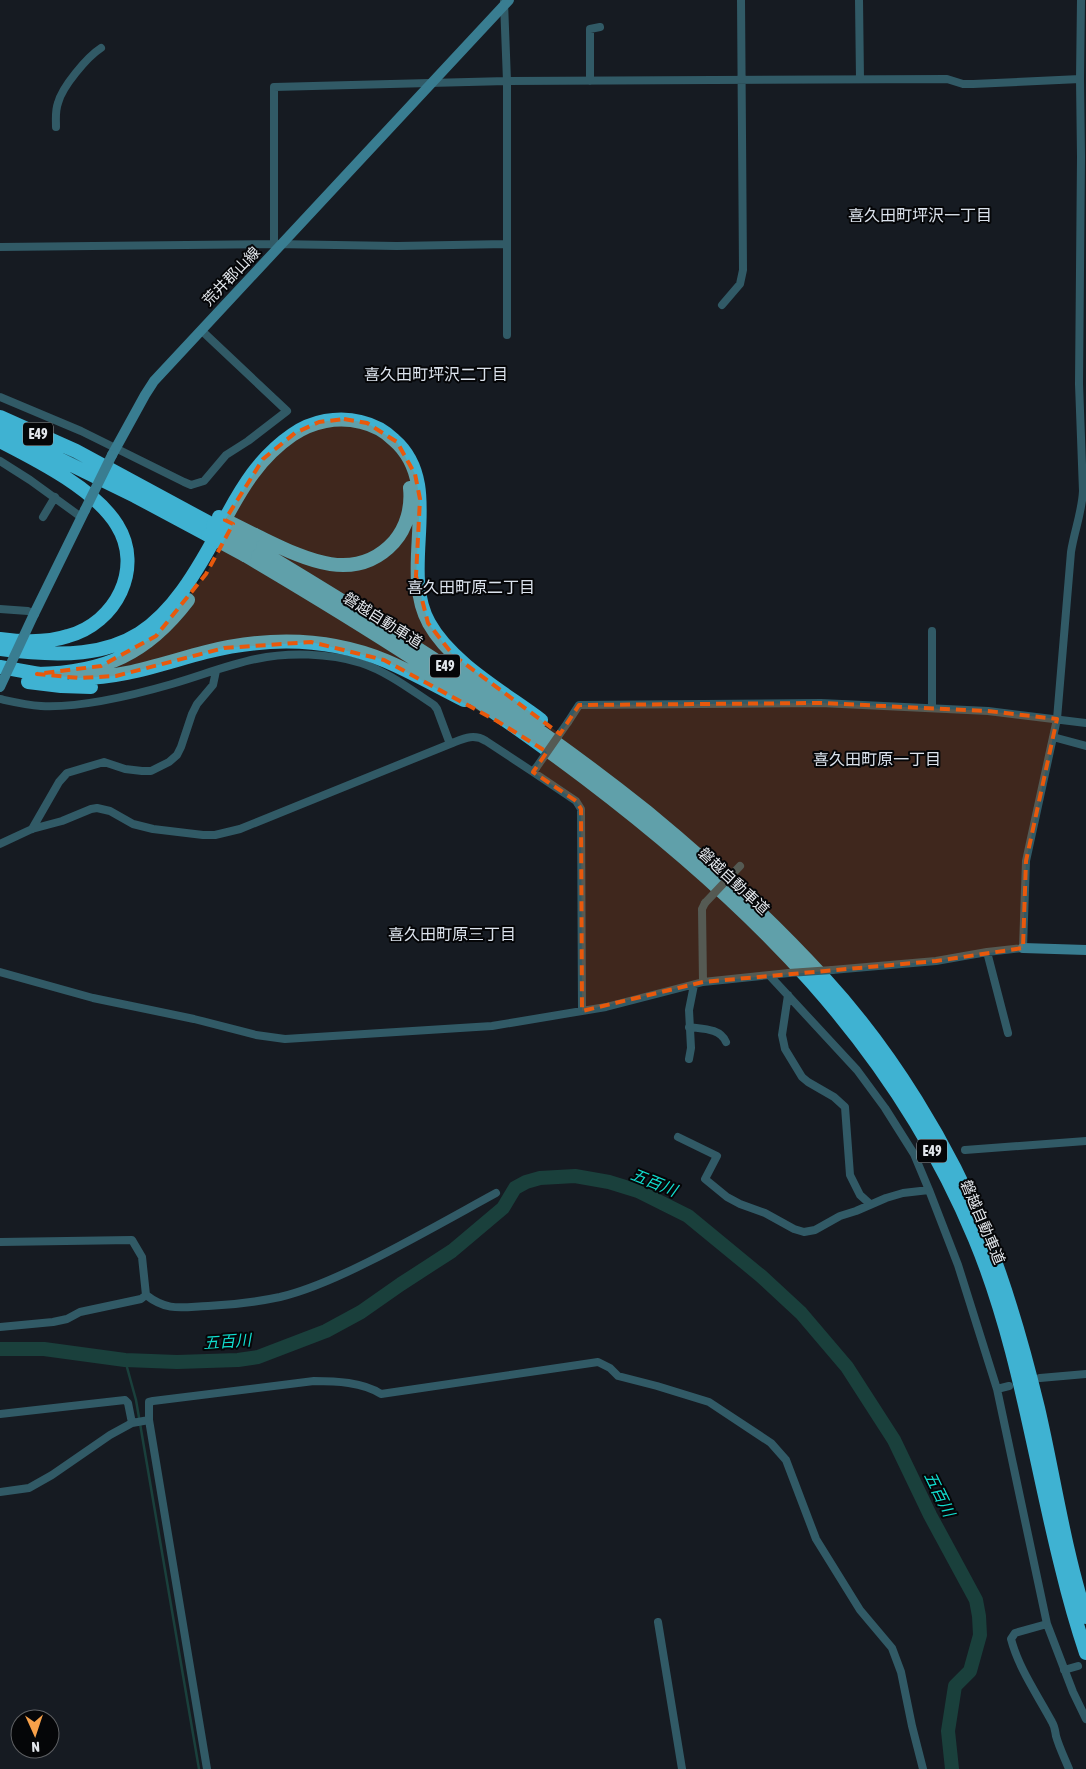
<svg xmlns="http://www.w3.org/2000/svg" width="1086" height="1769" viewBox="0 0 1086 1769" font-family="'Asap Condensed','Noto Sans JP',sans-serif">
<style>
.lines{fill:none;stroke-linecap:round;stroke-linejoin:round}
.stream{stroke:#1a403c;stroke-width:2.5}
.river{stroke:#1a403c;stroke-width:14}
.street{stroke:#315a66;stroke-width:8}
.secondary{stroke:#397d91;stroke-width:10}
.highway{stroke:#3fb2d2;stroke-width:14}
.street-bridge{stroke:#315a66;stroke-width:8}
.secondary-bridge{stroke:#397d91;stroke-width:10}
.highway-bridge{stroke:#3fb2d2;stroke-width:14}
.marked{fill:#e8590c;fill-opacity:0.2;stroke:#e8590c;stroke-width:4;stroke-dasharray:10 6;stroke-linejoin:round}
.labels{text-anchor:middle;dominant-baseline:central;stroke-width:4;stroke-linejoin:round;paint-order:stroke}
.shield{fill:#050608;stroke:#a0a4a8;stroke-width:1}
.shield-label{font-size:14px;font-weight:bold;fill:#e3e7ec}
.street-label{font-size:15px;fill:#e3e7ec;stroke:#050608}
.neighbourhood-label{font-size:16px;fill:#dbe2ec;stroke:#050608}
.water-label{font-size:16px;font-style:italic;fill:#11decf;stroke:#050608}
</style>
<rect width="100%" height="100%" fill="#161b22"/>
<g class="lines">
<path class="stream" d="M125 1360 136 1400 199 1769"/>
<path class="river" d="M0 1349H44L125 1360 177 1362 238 1360 258 1357 326 1331 361 1312 401 1284 452 1251 503 1208 515 1188 526 1182 540 1178 575 1176 609 1182 638 1191 688 1216 761 1276 801 1313 847 1367 894 1440 930 1515 976 1600 979 1616 980 1635 970 1671 955 1686 948 1731 952 1769"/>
<path class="street" d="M859 0 860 79
M504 2 507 81V335
M590 81V29L600 27
M56 127C56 119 55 111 58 103 62 87 87 57 101 48
M274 244V87L507 81 947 79 963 84H973L1080 79
M0 247 274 244 397 246 507 244
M722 305 740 284 743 270 741 0
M0 397 81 431 184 482 191 485 204 481 226 455 248 441 287 411 201 330
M0 461 30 480 81 517
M43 517 55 497
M0 609 28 611 34 614
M932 631V708
M0 699C14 702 27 705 41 706 80 708 134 695 172 684 200 676 227 665 256 659 288 652 329 653 361 663 388 672 411 690 434 705L437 709 450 744
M568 722 579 705 821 703 988 711 1086 723
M1053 737 1086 746
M533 772 576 801 581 809 582 1011
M32 829 59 782 67 773 104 762 125 769 142 771H151L169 762 177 755 181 747 192 714 197 704 213 685 216 671
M0 844 32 829 62 821 91 809 97 808 110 811 133 824 153 829 203 835H215L240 829 450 744C463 739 473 733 486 741L533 772 536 768
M987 952 1008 1033
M832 970 936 961 987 952 1023 948 1026 861 1057 719 1071 552C1074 532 1082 512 1083 491L1079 384 1081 157 1080 79 1081 0
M0 972 93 998 194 1019 256 1035 285 1039 492 1026 606 1007 703 982 789 973
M770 976 857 1070 885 1108 914 1154 929 1190 958 1265 997 1389 1047 1624 1073 1692 1086 1719
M703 982 702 909 705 903
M788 995 782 1035 785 1049 802 1077 808 1082 834 1097 845 1107 850 1175 860 1195 870 1204
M689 1027C702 1029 720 1028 726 1042
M689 1059 691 1048 689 1010 694 985
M678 1137 717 1156 705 1179 727 1197 740 1204 765 1213 794 1229 804 1232 815 1230 840 1216 856 1211 886 1198 903 1193 929 1190
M965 1150 1086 1141
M0 1242 132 1240 142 1257 146 1295 141 1299 80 1312 67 1319 53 1322 0 1327
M146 1295C168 1312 182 1307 208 1306 232 1305 256 1302 280 1297 310 1290 340 1276 368 1262 412 1240 454 1216 496 1193
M1040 1378 1086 1374
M997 1389 1009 1386
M0 1414 125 1400 128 1403 132 1423
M0 1492 29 1488 52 1475 110 1435 132 1423 149 1420
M658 1622 682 1769
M1047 1624 1015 1633 1011 1639C1019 1669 1037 1694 1052 1722 1055 1727 1055 1731 1056 1736 1059 1747 1065 1759 1069 1769
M1064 1670 1078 1666
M207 1769 149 1420V1402L153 1401 314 1381C335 1381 363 1382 381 1394L598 1362 610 1368 618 1376 657 1386 709 1402 771 1443 786 1460 816 1539 860 1610 892 1648 901 1672 912 1726 923 1769"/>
<path class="secondary" d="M112 455 145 395 154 381 509 0
M34 614 85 510
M1023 948 1086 950"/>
<path class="highway" d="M0 417 76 451 213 525
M0 430 135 496 208 535
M0 441C37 460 95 489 117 525 144 568 116 623 68 636 47 643 22 642 0 639
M255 535C299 556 353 587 394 542 407 527 412 507 410 488
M250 545C387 627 522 712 647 812 710 864 769 918 824 978 891 1051 949 1145 986 1237 1008 1293 1024 1350 1038 1408 1054 1477 1064 1549 1086 1617
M245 555C362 624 477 696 585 778 751 904 894 1044 975 1239 1019 1345 1034 1459 1062 1569 1069 1598 1077 1626 1086 1653
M0 649C132 667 165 632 224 521 242 487 260 457 292 435 312 421 338 416 361 422 374 425 385 431 394 440 446 485 398 567 429 623 451 663 505 693 541 720
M0 667 45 675
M37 674C104 673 147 654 188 600
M76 678C122 679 163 663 206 652 266 637 328 637 386 661 412 672 438 687 464 700
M28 682 61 686 91 687"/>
<path class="street-bridge" d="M536 768 568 722
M705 903 740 866
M789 973 832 970"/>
<path class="secondary-bridge" d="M85 510 112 455
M0 687 34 614"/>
<path class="highway-bridge" d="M219 517 255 535
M213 525 250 545
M208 535 245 555"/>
</g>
<path class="marked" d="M344 419 367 423 397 442 415 474 420 499 416 576 428 623 453 655 560 734 579 705 821 703 988 711 1057 719 1026 861 1023 948 936 961 703 982 582 1011 581 809 576 801 533 772 547 752 497 721 384 660 311 642 224 648 116 676 79 678 37 674 101 666 156 636 206 574 233 524 225 520 263 459 295 433 319 422Z"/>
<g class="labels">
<g class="shield">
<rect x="23" y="422.5" width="30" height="23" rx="4"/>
<rect x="430" y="654.5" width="30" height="23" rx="4"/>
<rect x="917" y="1139.5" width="30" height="23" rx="4"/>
</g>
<g class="shield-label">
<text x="38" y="434">E49</text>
<text x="445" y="666">E49</text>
<text x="932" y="1151">E49</text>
</g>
<g class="street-label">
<text transform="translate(231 276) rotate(-46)">荒井郡山線</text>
<text transform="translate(383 620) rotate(32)">磐越自動車道</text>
<text transform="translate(734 881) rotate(43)">磐越自動車道</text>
<text transform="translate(983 1222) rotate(67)">磐越自動車道</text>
</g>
<g class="neighbourhood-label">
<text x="920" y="215">喜久田町坪沢一丁目</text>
<text x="436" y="374">喜久田町坪沢二丁目</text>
<text x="471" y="587">喜久田町原二丁目</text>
<text x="877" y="759">喜久田町原一丁目</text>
<text x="452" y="934">喜久田町原三丁目</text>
</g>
<g class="water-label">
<text transform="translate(654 1182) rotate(22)">五百川</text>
<text transform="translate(227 1341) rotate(-4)">五百川</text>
<text transform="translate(940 1494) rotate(64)">五百川</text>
</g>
</g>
<g transform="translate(35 1734) rotate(177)"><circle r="24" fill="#050608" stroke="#5e6063"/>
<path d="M0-4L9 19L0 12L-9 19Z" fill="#f8a14a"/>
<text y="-8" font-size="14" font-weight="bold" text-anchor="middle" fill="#e3e7ec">N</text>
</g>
</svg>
